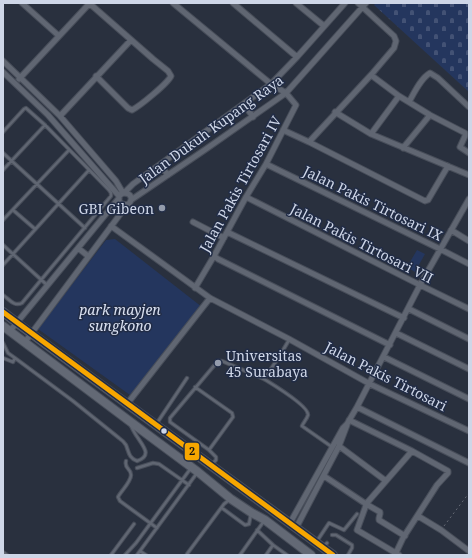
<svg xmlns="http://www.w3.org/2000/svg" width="472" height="558" viewBox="0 0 472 558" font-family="'Noto Serif',serif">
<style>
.cemetery{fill:url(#cemetery-stones)}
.green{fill:#24365e}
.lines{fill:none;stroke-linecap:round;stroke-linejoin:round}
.service-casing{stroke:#484e5a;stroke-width:4.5}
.minor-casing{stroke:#484e5a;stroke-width:7}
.primary-casing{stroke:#484e5a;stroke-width:10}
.path{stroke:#636772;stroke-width:1;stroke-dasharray:2 3;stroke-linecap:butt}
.service{stroke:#606672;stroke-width:2.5}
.minor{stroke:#606672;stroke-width:5}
.primary{stroke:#636975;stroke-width:8}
.bus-1-casing{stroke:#212c46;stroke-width:8}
.bus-1{stroke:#f7a600;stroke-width:5}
.poi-dot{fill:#949cac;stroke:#212c46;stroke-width:1.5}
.bus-dot{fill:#ced6e7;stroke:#212c46;stroke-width:1.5}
.labels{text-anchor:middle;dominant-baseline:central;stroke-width:3;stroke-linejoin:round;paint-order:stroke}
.street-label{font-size:14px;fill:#ced6e7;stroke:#212c46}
.poi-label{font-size:14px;fill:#ced6e7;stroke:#212c46;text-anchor:end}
.park-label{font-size:14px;font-style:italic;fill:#dae1f1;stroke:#212c46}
.line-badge{stroke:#212c46;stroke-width:1.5}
.pale-badge-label{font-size:11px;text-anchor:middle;font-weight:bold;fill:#111}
</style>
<defs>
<pattern id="cemetery-stones" width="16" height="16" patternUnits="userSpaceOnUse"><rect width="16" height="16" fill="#24365e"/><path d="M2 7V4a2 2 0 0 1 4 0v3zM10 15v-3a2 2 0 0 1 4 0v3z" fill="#435275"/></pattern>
</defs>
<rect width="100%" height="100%" fill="#29303e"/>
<path class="cemetery" d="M376 3H469V92L374 5Z"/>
<path class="green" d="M115 239 202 307 130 395 38 329 106 240Z
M417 250 425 254 415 272 407 267Z"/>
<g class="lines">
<defs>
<path id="service" d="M3 132 24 109 26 108 27 109 45 125 109 190 111 193V196L41 280 22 303C14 307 9 299 3 295
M3 153 85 228
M3 170 45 125
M13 210 35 229
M3 220 69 150
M3 245 47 285
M3 265 89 170
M3 343 8 353 15 358
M3 358 13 362 15 358 73 401 119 438C122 440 124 442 126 445 129 453 129 458 137 461 152 456 144 447 138 438 135 434 133 430 131 426
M264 379C272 384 309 406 308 415 307 419 303 423 302 426L332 447
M195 387 232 413 233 417 209 450
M157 423 187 378
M126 461C124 469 131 468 131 475 131 482 121 491 118 497L120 501 157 528
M211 465 216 460V457L209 450 170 422V418L218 361H222L264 379 279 357 289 340
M137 468 153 463 159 464 189 485
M222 508 245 525 249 524 251 514
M257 530 273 545 266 555
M332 535H336L352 545V548L348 555
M317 541 329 523 344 530 357 514
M273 545 287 555
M323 547 327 543
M140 551 146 555
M3 552 7 555
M187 554 224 504 229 500
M111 555 134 524
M125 555 136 543 191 468
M137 555 197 473
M240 555 264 521"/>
<path id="minor" d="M22 3 59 36
M89 3 153 59 168 71 171 76C168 83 140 106 132 110L128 108 96 76
M173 3 271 84 286 93 296 105 266 164 246 197 214 256 195 288
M233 3 297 57
M296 3 324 26
M3 61 60 116 116 181 123 193
M3 72 48 115 119 196
M371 75 399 96 430 115 465 133V136L460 147 469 153
M19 79 89 4
M409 102C414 93 421 78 430 73L438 78 469 107
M244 104 253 117
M335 112 371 134 469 175
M60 116 131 40
M283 130 309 142 371 75 394 48 396 41 394 36 358 3
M371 134 399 96
M309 142 425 201 428 200 448 166
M403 148 430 115
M266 164 440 249 469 264
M160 165 168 175
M124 193 133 184 271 84 297 57 345 3
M246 197 420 285 469 309
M131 200 206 149 286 93 366 3
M193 222 224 238
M111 226 210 298 289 339 370 384 469 431
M451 230 469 241
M227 232 404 318
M78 248 88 256
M214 256 218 259 390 345
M409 309 469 339
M10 331 119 198
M396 333 469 369
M25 342 127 205C134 200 132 193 123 193L119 196V202L122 204 127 205
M384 357 469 399
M127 404 210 298
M357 407 469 463
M349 420 412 451 448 471V473L437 485 403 538 395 555
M339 446 386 481
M324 476 366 504 412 451
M418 516 441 530 469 551
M290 523 343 428 347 424 357 407 420 285 469 199
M296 528 339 446 347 425
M399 555 357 530 365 508 366 504 380 512V514L379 518V520L405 536"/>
<path id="primary" d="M3 312 17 323 333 555
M3 326 128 420 198 472 231 499 252 513 265 520 311 555"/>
</defs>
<use href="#service" class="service-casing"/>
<use href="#minor" class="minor-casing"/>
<use href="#primary" class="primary-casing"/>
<path class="path" d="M444 526 469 493"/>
<use href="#service" class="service"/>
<use href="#minor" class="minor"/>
<use href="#primary" class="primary"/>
<defs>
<path id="bus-1" d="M3 312 333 555"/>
</defs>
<use href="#bus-1" class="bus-1-casing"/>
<use href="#bus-1" class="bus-1"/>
</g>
<g class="poi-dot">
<circle cx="162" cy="208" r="4"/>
<circle cx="218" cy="363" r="4"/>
</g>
<circle class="bus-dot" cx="164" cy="431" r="3.5"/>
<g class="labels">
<g class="street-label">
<text transform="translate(211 129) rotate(-36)">Jalan Dukuh Kupang Raya</text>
<text transform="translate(240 184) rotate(-61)">Jalan Pakis Tirtosari IV</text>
<text transform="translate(373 203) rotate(26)">Jalan Pakis Tirtosari IX</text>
<text transform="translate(362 243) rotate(27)">Jalan Pakis Tirtosari VII</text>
<text transform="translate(386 376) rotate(27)">Jalan Pakis Tirtosari</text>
</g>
<g class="poi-label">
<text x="154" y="208">GBI Gibeon</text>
<text x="226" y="355" text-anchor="start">Universitas<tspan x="226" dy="16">45 Surabaya</tspan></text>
</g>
<g class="park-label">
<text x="120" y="309">park mayjen<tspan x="120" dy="16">sungkono</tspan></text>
</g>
</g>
<rect class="line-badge" x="184" y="442" width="16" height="19" rx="4" fill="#f7a600"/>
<g class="pale-badge-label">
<text x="192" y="455">2</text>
</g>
<rect width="472" height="558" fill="none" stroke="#ced6e7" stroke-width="8"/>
</svg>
